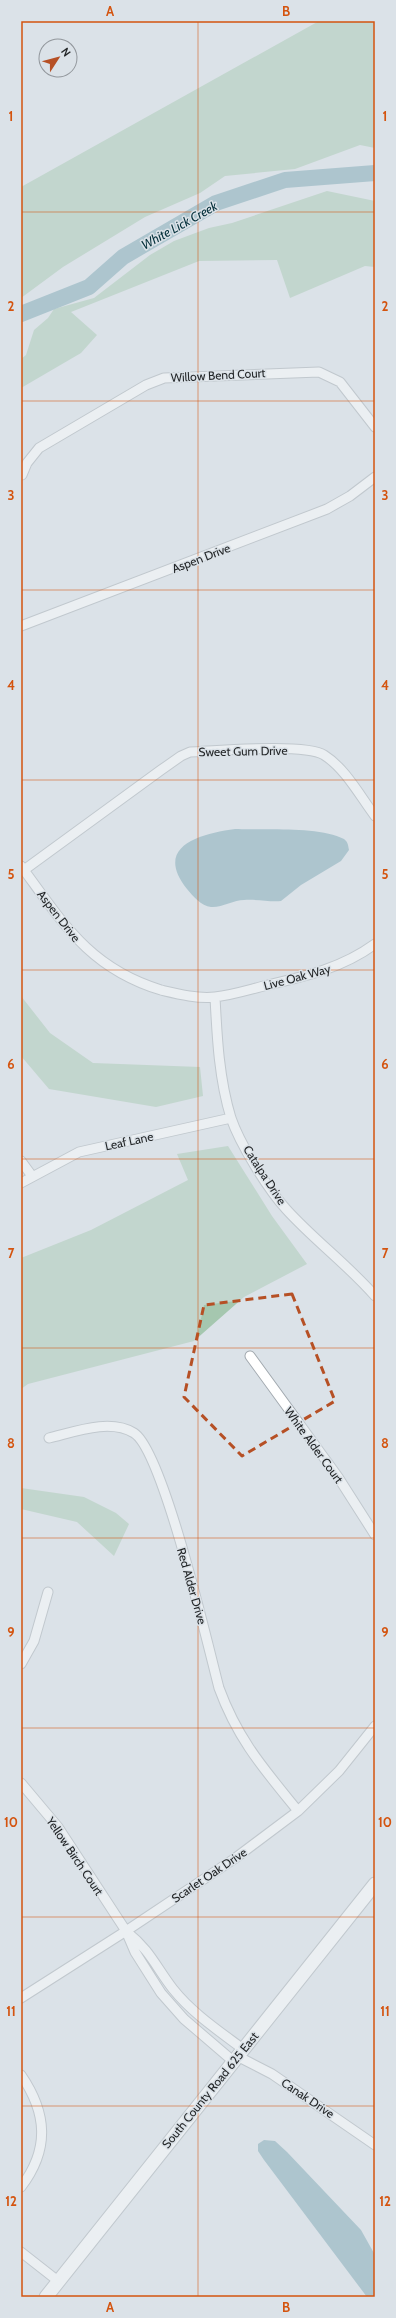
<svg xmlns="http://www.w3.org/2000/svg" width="396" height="2318" viewBox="0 0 396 2318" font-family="Cabin,sans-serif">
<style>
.green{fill:#a5c7af}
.water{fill:#76a2b0}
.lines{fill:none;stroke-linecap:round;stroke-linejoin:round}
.river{stroke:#76a2b0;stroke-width:16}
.street-casing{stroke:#a2a9af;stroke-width:11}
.secondary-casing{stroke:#a2a9af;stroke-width:15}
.street{stroke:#fff;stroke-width:9}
.secondary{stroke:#fff;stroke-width:13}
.marked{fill:none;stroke:#b65025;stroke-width:3;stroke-dasharray:8 5;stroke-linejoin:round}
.grid{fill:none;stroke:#d4540f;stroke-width:1;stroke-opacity:0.55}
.labels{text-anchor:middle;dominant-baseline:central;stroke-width:3;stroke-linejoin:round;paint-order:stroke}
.street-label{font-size:12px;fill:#242729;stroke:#dbe2e8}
.water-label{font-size:13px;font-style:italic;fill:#032f3a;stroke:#dbe2e8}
.neatline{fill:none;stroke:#d4540f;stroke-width:1.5}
.grid-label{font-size:13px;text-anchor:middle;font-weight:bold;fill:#d4540f}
</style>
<rect width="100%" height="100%" fill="#dbe2e8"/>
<path class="green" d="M319 21H375V148L360 145 295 169 225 176 200 193 145 217 63 267 21 298V187Z
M327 191 375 201V267L365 266 290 298 277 260 199 261 71 312 97 335 81 353 21 388V359L26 355 34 330 48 318 54 309 94 298 150 255 174 241 209 228 232 223Z
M21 996 50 1033 93 1063 200 1067 203 1096 156 1107 49 1089 21 1056Z
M228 1146 272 1216 307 1264 244 1297 194 1341 28 1384 21 1389V1258L91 1230 188 1180 177 1154Z
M21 1488 84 1497 116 1513 129 1524 114 1556 77 1522 21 1509Z"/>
<path class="water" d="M235 829C264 830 319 826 344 839 348 842 348 845 349 850L341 861 301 885 281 901C269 902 257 899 244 900 234 900 221 908 211 907 201 906 193 896 187 889 153 846 200 834 235 829Z
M264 2140 275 2141 287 2152 361 2230 375 2255V2297H367L264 2160 258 2151V2144Z"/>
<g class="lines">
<path class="river" d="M21 314 89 287 123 257 216 203 285 180 375 173"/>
<defs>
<path id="street" d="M22 475 27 463 39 448 146 385 164 378 319 372 340 382 375 427
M21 626 327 509 350 496 375 477
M21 866C63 923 89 968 161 990 178 994 198 999 215 997 233 995 251 989 268 985 307 976 342 968 375 944
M24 870 161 770 181 756 190 752C216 751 306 743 324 755 345 768 360 796 375 816
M215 997C217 1037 219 1079 231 1118 240 1144 267 1188 286 1209 314 1240 348 1265 375 1296
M21 1161 32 1176
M21 1183 79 1152 231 1118
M250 1356 338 1477 375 1535
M49 1438C74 1432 110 1418 134 1433 163 1451 208 1646 219 1688 238 1740 264 1769 298 1811
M21 1664 34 1641 48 1592
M21 1783 58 1827 126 1931 135 1952 161 1993 184 2019 233 2061
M127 1932C150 1950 156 1967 173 1989 192 2013 219 2031 243 2049
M21 1998 126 1931 234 1859 298 1811 339 1771 375 1726
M237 2056 272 2074 375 2145
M21 2075C47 2113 50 2149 21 2187
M21 2252 58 2281"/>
<path id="secondary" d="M46 2297 375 1884"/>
</defs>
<use href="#street" class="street-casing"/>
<use href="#secondary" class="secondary-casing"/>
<use href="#street" class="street"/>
<use href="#secondary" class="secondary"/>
</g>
<path d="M0 0H396V2318H0ZM292 1294 335 1401 242 1456 184 1397 204 1305Z" fill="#dbe2e8" fill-opacity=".55" fill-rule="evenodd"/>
<path class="marked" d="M292 1294 335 1401 242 1456 184 1397 204 1305Z"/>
<path class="grid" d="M198 21V2297M21 212H375M21 401H375M21 590H375M21 780H375M21 970H375M21 1159H375M21 1348H375M21 1538H375M21 1728H375M21 1917H375M21 2106H375"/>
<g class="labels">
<g class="street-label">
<text transform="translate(218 375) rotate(-3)">Willow Bend Court</text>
<text transform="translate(201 558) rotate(-21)">Aspen Drive</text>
<text transform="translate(243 751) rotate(-1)">Sweet Gum Drive</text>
<text transform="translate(59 916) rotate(52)">Aspen Drive</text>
<text transform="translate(297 977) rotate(-15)">Live Oak Way</text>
<text transform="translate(129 1141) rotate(-12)">Leaf Lane</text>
<text transform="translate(265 1175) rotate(57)">Catalpa Drive</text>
<text transform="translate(314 1445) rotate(54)">White Alder Court</text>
<text transform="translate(192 1586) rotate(74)">Red Alder Drive</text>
<text transform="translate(75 1856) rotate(56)">Yellow Birch Court</text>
<text transform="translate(209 1875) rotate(-34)">Scarlet Oak Drive</text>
<text transform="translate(210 2090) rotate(-51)">South County Road 625 East</text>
<text transform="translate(308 2098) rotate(34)">Canak Drive</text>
</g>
<g class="water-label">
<text transform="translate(179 225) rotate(-29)">White Lick Creek</text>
</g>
</g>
<rect width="396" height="2318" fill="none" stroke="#dbe2e8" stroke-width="44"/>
<g transform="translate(58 58) rotate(54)"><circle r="19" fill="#dbe2e8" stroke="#92979c"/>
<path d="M0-3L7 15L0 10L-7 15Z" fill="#b65025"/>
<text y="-6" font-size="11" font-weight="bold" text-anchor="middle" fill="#242729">N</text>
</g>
<rect x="22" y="22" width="352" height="2274" class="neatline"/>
<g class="grid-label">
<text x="110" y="16">A</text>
<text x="286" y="16">B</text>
<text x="11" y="121">1</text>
<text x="385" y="121">1</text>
<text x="11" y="311">2</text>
<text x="385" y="311">2</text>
<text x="11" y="500">3</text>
<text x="385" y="500">3</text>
<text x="11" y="690">4</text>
<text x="385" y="690">4</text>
<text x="11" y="879">5</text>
<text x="385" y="879">5</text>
<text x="11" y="1069">6</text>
<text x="385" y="1069">6</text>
<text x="11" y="1258">7</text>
<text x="385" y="1258">7</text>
<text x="11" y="1448">8</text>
<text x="385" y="1448">8</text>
<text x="11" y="1637">9</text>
<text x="385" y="1637">9</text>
<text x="11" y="1827">10</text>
<text x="385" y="1827">10</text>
<text x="11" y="2016">11</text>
<text x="385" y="2016">11</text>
<text x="11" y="2206">12</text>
<text x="385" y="2206">12</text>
<text x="110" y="2312">A</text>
<text x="286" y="2312">B</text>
</g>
</svg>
